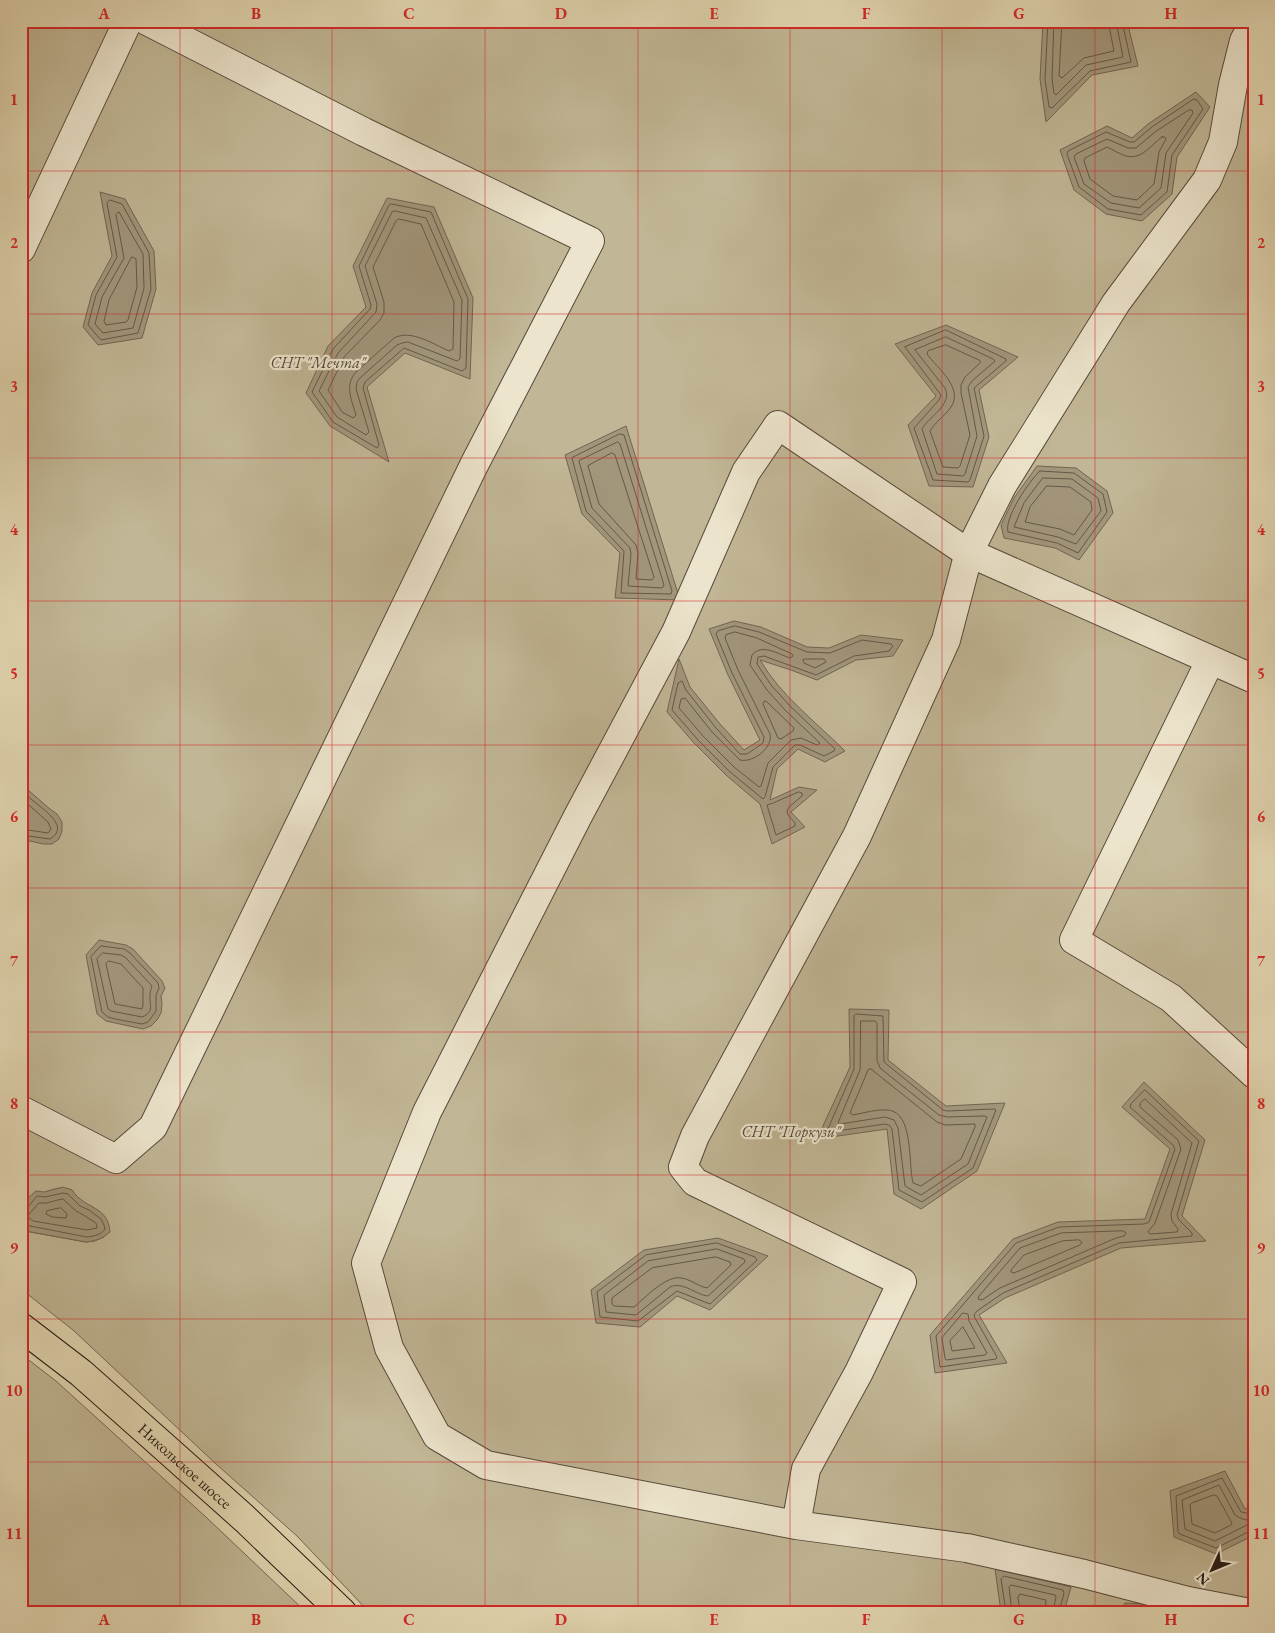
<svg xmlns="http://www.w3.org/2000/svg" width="1275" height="1633" viewBox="0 0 1275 1633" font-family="'EB Garamond',serif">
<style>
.green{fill:#c1b695;stroke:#746954}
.water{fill:#a2967b;stroke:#716552}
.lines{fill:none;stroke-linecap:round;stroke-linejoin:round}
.shore{stroke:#645948;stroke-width:1}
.minor-casing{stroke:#564a3b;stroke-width:30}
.major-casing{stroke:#271c14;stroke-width:30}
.minor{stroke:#ece4cc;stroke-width:28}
.major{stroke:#e1d5b0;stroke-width:28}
.grid{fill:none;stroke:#d62828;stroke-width:1;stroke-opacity:0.55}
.labels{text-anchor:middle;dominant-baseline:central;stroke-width:4.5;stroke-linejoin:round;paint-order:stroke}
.park-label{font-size:16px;font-style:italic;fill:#554a3b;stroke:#ece4cc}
.street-label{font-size:16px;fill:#271c14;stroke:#ece4cc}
.neatline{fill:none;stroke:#d62828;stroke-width:2}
.grid-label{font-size:16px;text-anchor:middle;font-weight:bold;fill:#d62828}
</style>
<rect width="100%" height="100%" fill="#e1d5b0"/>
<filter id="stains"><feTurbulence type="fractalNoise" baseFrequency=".004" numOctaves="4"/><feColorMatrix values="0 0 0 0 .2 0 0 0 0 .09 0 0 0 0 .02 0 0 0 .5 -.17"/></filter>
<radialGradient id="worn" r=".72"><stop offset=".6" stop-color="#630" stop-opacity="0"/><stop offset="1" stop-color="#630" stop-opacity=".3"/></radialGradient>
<path class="green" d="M21 21H1254V1612H369L297 1536 216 1464 73 1330 21 1289V1224L25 1231 86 1242 95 1241 104 1237 97 1211 91 1206 83 1203 76 1197 72 1190C69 1189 66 1188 64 1188 53 1187 25 1199 21 1209Z
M21 1354 56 1381 207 1518 306 1612H21Z"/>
<path class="water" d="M1043 21H1127L1138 66 1092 75 1046 122 1040 79Z
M1196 92 1210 107 1177 157 1172 194 1142 221 1106 214 1074 190 1060 150 1107 126 1132 138 1148 124Z
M100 192 125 199 154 251 156 289 142 338 98 345 83 327 92 293 112 256Z
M387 198 434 207 473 298 470 379 405 353 367 387 389 462 330 426 306 393 328 346 366 307 353 266Z
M946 325 1018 357 979 390 989 437 973 487 929 486 908 425 936 396 895 344Z
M626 426 680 600 615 598 620 553 582 514 565 455Z
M1037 466 1076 468 1107 491 1113 513 1079 560 1055 548 1004 538 1001 525 1014 498Z
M734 621 761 627 807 647 829 648 861 635 903 640 893 656 856 660 817 680 791 670 760 660C781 696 816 722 845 751L825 762 798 749 777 769 770 800 799 787 817 790 791 812 805 827 772 844 760 804 726 775 694 743 667 712 679 659 690 687 720 724 744 750 760 740 728 675 709 629Z
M21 784 50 809 57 814 62 822V831L59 839 52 844H43L21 839Z
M99 940 126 945 133 949 162 981 165 988 161 996 162 1004 161 1013 157 1020 151 1026 143 1029 106 1021 97 1014 86 955Z
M849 1009 889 1010 888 1060 946 1106 1005 1103 977 1171 921 1209 894 1194 887 1129 817 1139 850 1067Z
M1144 1082 1205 1140 1182 1216 1206 1241 1121 1248 1005 1298 979 1315 1007 1363 935 1373 930 1335 1013 1239 1058 1222 1145 1219 1170 1149 1122 1107Z
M63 1187 72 1190C85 1210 108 1205 110 1232 103 1238 96 1241 86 1242L25 1231C16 1215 23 1201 36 1191L44 1192Z
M718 1238 768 1256 710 1310 677 1296 640 1327 596 1323 591 1290 644 1250Z
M1225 1471 1245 1509 1254 1504V1535L1216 1554 1174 1537 1170 1491Z
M995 1569 1071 1587 1064 1612H1001Z
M1125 1603 1162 1605 1159 1612H1120Z"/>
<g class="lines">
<path class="shore" d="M1048 21 1045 79 1049 107 1052 108 1090 71 1131 62 1122 21
M1054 21 1052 79 1054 93 1056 95 1086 65 1123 57 1116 21
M1062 21 1059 76 1062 78 1084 58 1114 51 1108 21
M1194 99 1197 100 1203 109 1172 155 1167 192 1141 215 1108 209 1079 187 1067 154 1068 151 1106 132 1130 142H1134L1152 127Z
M1189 110H1192L1193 113 1166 153 1161 188 1139 208 1111 203 1084 184 1074 157 1076 154 1107 139 1128 148H1136L1155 132Z
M1162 137H1165L1166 139 1159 152 1154 184 1137 200 1113 196 1090 179 1084 161 1085 158 1107 147C1113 150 1120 154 1126 156 1142 160 1151 145 1162 137Z
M110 200 122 204 149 253 151 289 138 333 101 340 88 325 96 295 117 257 107 203Z
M392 204 431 212 468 299 466 368 462 371 404 348 365 382 363 388 379 445 377 448 333 422 312 392 333 349 370 309 371 305 359 266 389 205Z
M395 211 426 218 462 300 460 359 457 361 408 342 402 343 397 345 360 378 357 382 356 389 369 432 366 435 337 417 319 391 338 353 376 312 377 304 365 266 392 212Z
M119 212 143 254 144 288 133 328 103 333 95 324 102 297 124 258 116 215Z
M399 219 421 224 454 302 453 349 449 351C433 344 411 329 394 338L356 372C344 385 352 401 356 415L353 418 342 412 328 390 344 357 380 320 384 313V302L373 267 396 221Z
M132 257 136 259 137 287 128 320 126 322 106 325 104 321 109 300Z
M946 330 1006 359V361L974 388 984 436 970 480 968 482 933 480 914 428 939 400 941 395 905 347Z
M946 337 993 359 995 361 972 381 968 387 977 436 965 474 963 476 937 474 922 429C929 416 953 405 945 388L915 350Z
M946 345 979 360 981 362 965 377 961 385V393L970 435 960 466 958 468 943 467 930 431C935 422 945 416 951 407 964 388 937 368 927 354L928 351Z
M620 434 624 435 672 591 671 594 621 593 624 551 586 511 572 458Z
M618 442 620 444 664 585 662 588 628 586 631 554 630 548 592 508 579 461Z
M612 453 615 455 654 577 652 580 636 579 638 553 636 545 599 504 588 466Z
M1040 471 1074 473 1103 494 1107 512 1078 553 1057 543 1008 532C1004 518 1029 481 1040 471Z
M1043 478 1072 479 1098 498 1101 511 1076 544 1058 537 1014 527 1024 503Z
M1047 486 1070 487 1091 502 1092 510 1074 535 1060 529 1025 522 1030 507Z
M735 626 759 632 807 652 830 653 862 640 891 644 893 646 889 651 854 656 816 675 764 656 758 657 757 664 771 685 790 706 835 749 834 751 824 756 800 745H795L773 767 765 797 763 799 729 771 698 740 672 710 678 683 682 681 686 690 716 728 740 754H747L763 743 764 737 732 673 716 634 718 631Z
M735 632 757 638 792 654 793 656 790 658C778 654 762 643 752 655L750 665 767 690 786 711 820 743 817 745 801 738 791 740 768 763 761 786 759 787 734 767 703 736 679 708 681 699 685 698 712 732 740 760C753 763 773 748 770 734L738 670 725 638 726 635Z
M806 659H824L826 662 815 668 804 663 803 660Z
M765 701 767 702 794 728 793 731 781 739 778 738 763 704Z
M21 789C26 794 30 799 36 803 45 811 70 827 50 839L21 835
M799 792 802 793V796L789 807 787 811 788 815 795 823V826L776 835 767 805 773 803Z
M21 798 48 822 51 829 48 833 21 829
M101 946 124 949 130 953 158 983 159 988 156 995V1011L148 1022 142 1024 115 1019 108 1017 102 1012 91 957Z
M103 953 121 955 126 958 152 986C151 989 150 992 150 995 149 1005 155 1012 142 1017L111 1011 108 1009 97 959Z
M109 961 121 964 143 988V1005L142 1009 115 1004 106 964Z
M856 1014 883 1016 884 1062 943 1110 947 1111 994 1109 996 1110 973 1168 922 1202 899 1190 892 1129 889 1125 885 1124 830 1132 827 1131 854 1069V1016Z
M861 1021H875L877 1023V1060L880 1068 939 1115 947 1117 984 1116 987 1117 968 1164 921 1195 905 1186 898 1128 894 1120 885 1117 840 1124 838 1123 860 1070Z
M871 1069 937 1122 945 1125 975 1124V1127L961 1159 921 1186 913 1183C908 1164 914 1112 888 1110 877 1109 864 1113 853 1115L850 1113 868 1070Z
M1145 1090 1199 1141 1177 1215 1179 1220 1192 1233V1236L1119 1243 1003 1293 977 1311 974 1315 975 1318 997 1357 996 1359 940 1367 936 1336 1016 1243 1059 1227 1144 1224 1149 1222 1175 1149 1173 1145 1130 1107 1131 1104Z
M1145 1099 1192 1143 1171 1214 1172 1221 1178 1229 1177 1232 1150 1234 1148 1232 1155 1223 1181 1149 1178 1140 1140 1107V1104Z
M63 1199 76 1211 85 1216 96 1223 97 1228 87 1230 33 1221 28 1217 29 1214 39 1203H46Z
M61 1208 67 1214 66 1218 52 1217 46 1214 47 1211Z
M21 1209 27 1208 37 1196 45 1197 63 1193 68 1194 80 1206 89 1210 101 1219 104 1225 105 1229C101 1235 94 1236 87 1237L30 1226 25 1223 21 1222
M1123 1231 1126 1233 1124 1236 1116 1238 1000 1288 982 1300 978 1299 979 1296 1020 1248 1061 1233Z
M1079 1240 1082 1242 1080 1245 1014 1273 1011 1272V1270L1024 1255 1062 1241Z
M717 1243 755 1257 757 1260 710 1304 677 1291 638 1321 600 1317 597 1292 646 1255Z
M717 1249 744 1259 745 1262 708 1296C696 1295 683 1281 670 1287L636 1315 606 1312 604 1295 648 1261Z
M716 1257 730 1262 731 1265 707 1288C698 1286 690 1279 681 1278 666 1275 645 1298 634 1307L614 1306 612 1304V1298L652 1268Z
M963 1313 968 1314 969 1321 987 1353 985 1355 946 1360 945 1358 942 1338Z
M963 1327 975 1348 952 1351 950 1341Z
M1214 1495 1217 1496 1232 1523 1231 1525 1215 1533 1192 1524 1190 1505 1192 1503Z
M1254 1510 1247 1513 1241 1512 1222 1478 1176 1496 1178 1532 1180 1534 1216 1548 1250 1531 1254 1530
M1254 1517 1246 1520 1240 1518 1235 1515 1219 1485 1182 1500 1185 1529 1215 1541 1247 1525 1254 1524
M1006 1612 1001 1579 1004 1576 1063 1590 1064 1593 1059 1612
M1012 1612 1009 1587 1011 1585 1055 1595 1056 1597 1053 1612
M1020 1612 1018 1597 1020 1594 1046 1600 1045 1612"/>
<defs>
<path id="minor" d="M21 249 128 21
M1210 661 1074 940 1171 998 1254 1074
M21 1110 116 1159 153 1127 474 465 590 241 364 132 147 21
M796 1525 806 1469 859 1372 902 1282 695 1182 683 1167 695 1136 857 836 946 640 969 552 1002 486 1116 303 1207 180 1223 142 1233 85 1244 41 1254 22
M1245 1612 1188 1601 1084 1574 967 1548 796 1525 486 1465 437 1436 389 1348 366 1263 427 1112 578 816 676 632 746 472 778 425 965 551 1254 679"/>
<g id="major">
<path id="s1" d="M21 1327 81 1373 170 1452 245 1519 342 1612"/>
</g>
</defs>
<use href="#minor" class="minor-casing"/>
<use href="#major" class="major-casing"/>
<use href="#minor" class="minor"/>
<use href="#major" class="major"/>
</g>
<path class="grid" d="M180 21V1612M332 21V1612M485 21V1612M638 21V1612M790 21V1612M942 21V1612M1095 21V1612M21 171H1254M21 314H1254M21 458H1254M21 601H1254M21 745H1254M21 888H1254M21 1032H1254M21 1175H1254M21 1319H1254M21 1462H1254"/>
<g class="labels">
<g class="park-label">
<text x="318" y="362">СНТ "Мечта"</text>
<text x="791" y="1131">СНТ "Поркузи"</text>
</g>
<g class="street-label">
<text stroke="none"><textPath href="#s1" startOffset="215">Никольское шоссе</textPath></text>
</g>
</g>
<rect width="1275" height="1633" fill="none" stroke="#e1d5b0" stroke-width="55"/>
<g transform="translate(1212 1570) rotate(226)" stroke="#ece4cc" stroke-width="4" paint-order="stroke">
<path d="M0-4L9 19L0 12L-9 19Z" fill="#271c14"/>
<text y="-8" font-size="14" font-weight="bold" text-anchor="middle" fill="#271c14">N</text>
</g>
<rect x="28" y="28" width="1220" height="1578" class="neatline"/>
<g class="grid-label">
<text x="104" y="19">A</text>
<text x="256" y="19">B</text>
<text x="409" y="19">C</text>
<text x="561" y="19">D</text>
<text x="714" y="19">E</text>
<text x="866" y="19">F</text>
<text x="1019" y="19">G</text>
<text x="1171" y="19">H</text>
<text x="14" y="105">1</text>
<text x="1261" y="105">1</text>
<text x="14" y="248">2</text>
<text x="1261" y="248">2</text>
<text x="14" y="392">3</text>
<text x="1261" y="392">3</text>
<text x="14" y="535">4</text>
<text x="1261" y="535">4</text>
<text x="14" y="679">5</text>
<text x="1261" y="679">5</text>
<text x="14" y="822">6</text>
<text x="1261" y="822">6</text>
<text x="14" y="966">7</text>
<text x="1261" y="966">7</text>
<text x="14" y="1109">8</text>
<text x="1261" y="1109">8</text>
<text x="14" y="1253">9</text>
<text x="1261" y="1253">9</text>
<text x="14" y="1396">10</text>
<text x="1261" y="1396">10</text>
<text x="14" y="1539">11</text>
<text x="1261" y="1539">11</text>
<text x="104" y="1625">A</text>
<text x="256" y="1625">B</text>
<text x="409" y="1625">C</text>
<text x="561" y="1625">D</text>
<text x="714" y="1625">E</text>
<text x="866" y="1625">F</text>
<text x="1019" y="1625">G</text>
<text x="1171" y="1625">H</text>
</g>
<rect width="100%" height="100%" filter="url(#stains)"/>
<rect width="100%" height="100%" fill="url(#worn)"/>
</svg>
